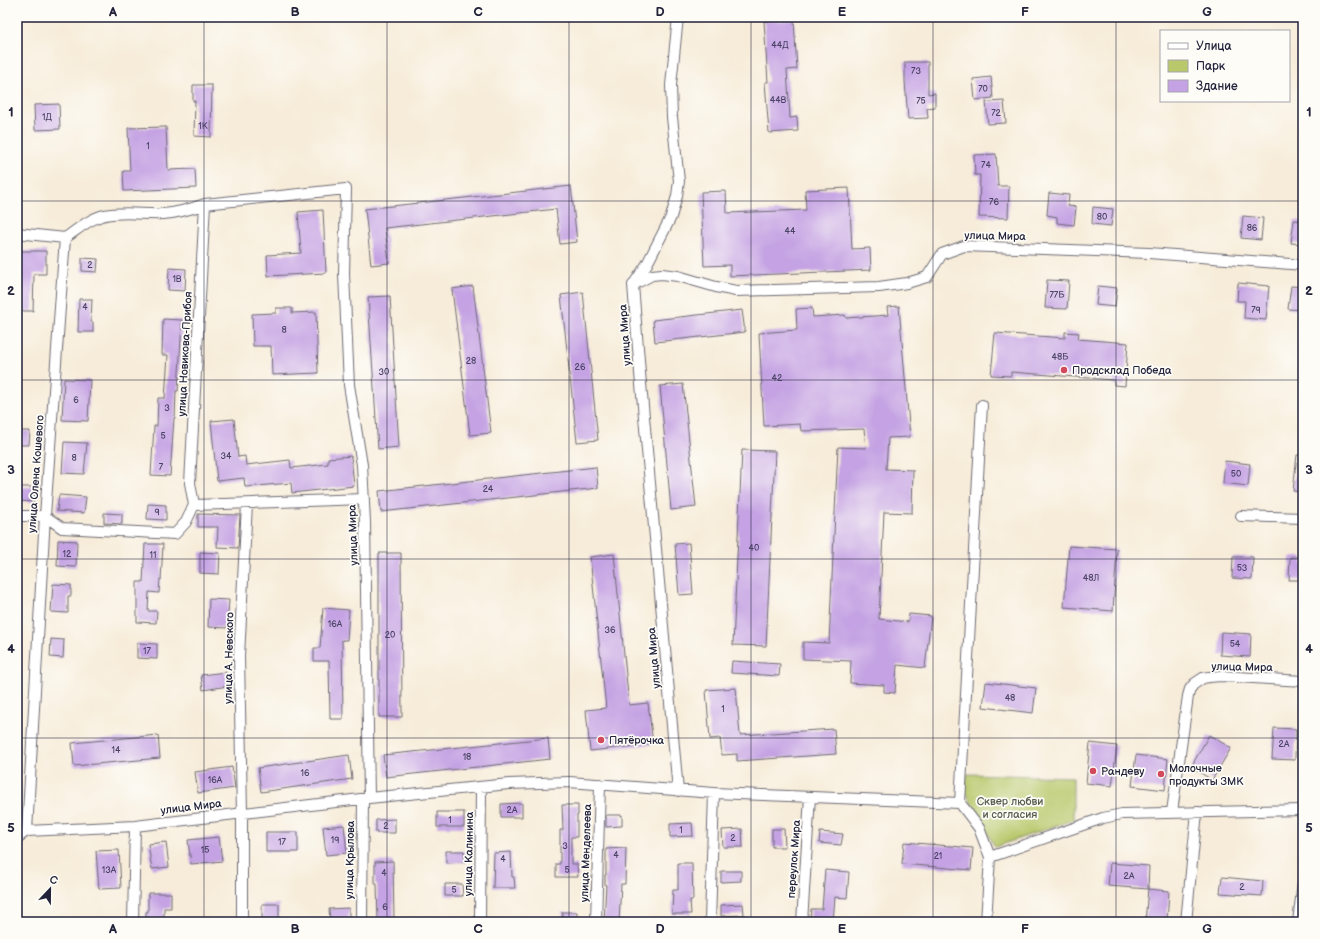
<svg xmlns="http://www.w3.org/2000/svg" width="1320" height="939" viewBox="0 0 1320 939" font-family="'Balsamiq Sans',sans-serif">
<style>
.green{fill:#b8c86b;stroke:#6d7553}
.building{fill:#c4a2e3}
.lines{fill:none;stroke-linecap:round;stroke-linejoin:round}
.minor-casing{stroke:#6d6972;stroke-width:12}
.minor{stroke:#fff;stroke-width:10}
.grid{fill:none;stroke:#22223b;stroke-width:1;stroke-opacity:0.55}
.poi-dot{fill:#d1495b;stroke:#fdfcf7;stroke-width:1.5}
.labels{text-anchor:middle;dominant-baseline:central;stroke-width:3.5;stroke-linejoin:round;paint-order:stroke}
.number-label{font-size:9px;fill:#4a4265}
.street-label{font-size:11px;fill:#22223b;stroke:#fdfcf7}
.poi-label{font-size:11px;fill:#22223b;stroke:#fdfcf7;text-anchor:start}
.park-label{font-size:11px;fill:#565c4c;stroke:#fdfcf7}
.neatline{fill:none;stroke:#22223b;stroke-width:1.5}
.grid-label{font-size:13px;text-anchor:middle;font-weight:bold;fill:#22223b}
</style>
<rect width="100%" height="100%" fill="#fdfcf7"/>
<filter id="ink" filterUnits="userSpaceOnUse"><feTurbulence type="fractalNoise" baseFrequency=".025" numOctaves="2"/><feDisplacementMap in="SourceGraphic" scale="8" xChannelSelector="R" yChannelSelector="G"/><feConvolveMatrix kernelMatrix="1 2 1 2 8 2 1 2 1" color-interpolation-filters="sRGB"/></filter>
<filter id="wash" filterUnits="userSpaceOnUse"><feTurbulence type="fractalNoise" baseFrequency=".012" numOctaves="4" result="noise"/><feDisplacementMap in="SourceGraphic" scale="16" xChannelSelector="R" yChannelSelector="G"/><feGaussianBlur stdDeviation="0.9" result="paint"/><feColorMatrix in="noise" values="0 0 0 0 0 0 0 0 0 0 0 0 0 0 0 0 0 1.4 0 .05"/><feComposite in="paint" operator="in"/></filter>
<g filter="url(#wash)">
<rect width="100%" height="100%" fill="#f7ecd9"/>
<path class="green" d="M967 774 1073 777V820L995 847 965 791Z"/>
<g id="blocks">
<path class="building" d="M794 20 797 69 787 70 790 118 797 117 798 131 769 133 765 82H768L764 21Z
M905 62H928V94L935 93V107L927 108 928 118 908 119 905 81Z
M991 77 993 98 975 100 973 79Z
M193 85H212L211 137 194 136 195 101H193Z
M1004 101 1006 123 988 124 986 102Z
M59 104 60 129 35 130 34 105Z
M166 127 168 170 195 169 196 188 124 191 123 171H130L128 128Z
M996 154 998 186H1009L1008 218 979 217 980 175H975L974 155Z
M571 186 577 242 560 244 556 209 385 228 389 263 371 265 365 209Z
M849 188 852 249 870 248 871 270 730 276V265L704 266 701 192 726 191 727 213 806 210 805 190Z
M1049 193 1069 195 1068 206 1076 207 1074 225 1057 223V217L1047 215Z
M1093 207 1113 209 1111 226 1092 224Z
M323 210 326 273 268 276 267 255 301 253 298 212Z
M1243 216 1263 218 1261 240 1241 238Z
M1294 220 1303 221V244L1291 243Z
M17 251H46V274H34L33 311H17Z
M82 258 98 259 97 272 82 271Z
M169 268 186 269 185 291 168 290Z
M1047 280 1069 281 1067 309 1045 308Z
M1238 283 1269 286 1266 320 1244 318 1245 301H1237Z
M473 286 491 433 470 435 452 289Z
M1098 286 1117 288 1115 307 1096 305Z
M1291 286 1303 287V310L1288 309Z
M583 292 598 440 577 442 561 295Z
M390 296 399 447 378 449 368 297Z
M79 299H92L91 322H93V332H78Z
M899 306 910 437 888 438 886 469 913 470 912 513 884 512 879 619 908 622 909 614 931 616 925 668 897 665 895 693 884 692V685L850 683 851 661 803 659V642L829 643 838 447 866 448 864 429 801 431 800 424 764 426 759 333 797 330 796 309 812 308 813 317 845 315 846 318 888 315 887 307Z
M276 308H292V313L316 312 318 373 272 375 271 346H253L252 314 276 313Z
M742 310 745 332 655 342 653 320Z
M163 319 182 320 178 391H176L175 418H174L170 476 151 475 154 426H157L158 398H165L168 355H162Z
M1065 332 1079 333 1078 339 1128 343 1125 386 1114 385V380L1011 372V376L991 375 995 333 1065 338Z
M64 379 90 380 88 421 62 420Z
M683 384 696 507 671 510 660 386Z
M234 419 238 457 245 456 246 465 290 460 291 468 328 464V458L351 456 354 486 292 493 291 483 245 487 244 478 217 481 211 421Z
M17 431H30L29 445H17Z
M64 442 87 443 84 474 62 473Z
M742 450 775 451 766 646 733 645Z
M1297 455H1303V492L1293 491Z
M1225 461 1250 464 1248 486 1223 483Z
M596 467 598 488 381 512 379 491Z
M19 487H35L34 502 19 501Z
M59 495 86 497 84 513 57 511Z
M148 504 166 505V520L147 519Z
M104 513 122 514V524L104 523Z
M198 514 240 515 238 548 217 547 218 527H198Z
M58 540 77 541 76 567 57 566Z
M689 543 693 594 679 595 675 544Z
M145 544H163L161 580 160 579 159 593 149 592 148 611H157L156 623 137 622V582H143Z
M1069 546 1117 549 1113 611 1064 607Z
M200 552 220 553 219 574 200 573Z
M379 553H401L402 717H379Z
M614 554 629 705 648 703 653 744 590 751 586 710 606 708 590 557Z
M1233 557H1253L1252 579 1232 578Z
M1290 557H1303V580H1289Z
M53 584 71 585V596H68V613L51 612Z
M209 599 229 600 227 628 208 627Z
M323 608 349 610 347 640H342L343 719H330L329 661H314V648H320Z
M1221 632 1251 634 1250 657 1220 655Z
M51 639 64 640 63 658 50 657Z
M137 643 157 644V659L137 658Z
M732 661 780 664 779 676 731 673Z
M226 672 228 686 203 690 201 675Z
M986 682 1036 688 1033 713 983 707Z
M736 688 740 735 834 729 836 754 737 761V754L722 755 720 738 710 739 706 690Z
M1274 728 1296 729 1295 760 1272 759Z
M158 735 160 758 74 766 72 743Z
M1209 735 1231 748 1212 780 1191 767Z
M548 738 550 759 386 777 383 755Z
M1090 743 1117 746 1112 786 1086 783Z
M349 755 352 779 261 792 258 768Z
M1136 755 1168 759 1165 790 1132 786Z
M232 767 235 788 198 793 195 772Z
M522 803V817H501V804Z
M562 805H578V815H577V837H571V864H577L578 877H556V864H560V830H563Z
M437 812H464V827H437Z
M606 815H622V826L606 827Z
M395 819V833H376V820Z
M692 823 693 836 670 837V824Z
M344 825 347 853 326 855 323 827Z
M742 829 743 847H723L722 830Z
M772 829H784L785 847H772Z
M266 832H298V852H266Z
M820 832 843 834 841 845 819 843Z
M219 837 222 861 191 864 188 840Z
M166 842 169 867 152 869 148 844Z
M904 842 973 848 971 870 902 864Z
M626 848 625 884H621L619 922H604L606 885H605V875H606V849Z
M119 850 121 888 99 889 96 851Z
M446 851H464L465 862 446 863Z
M511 852 512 877H514L515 888H493L494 853Z
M393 861 394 922H378L377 884H375V862Z
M678 863H692L693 900H690L691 914H672L673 890H678Z
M1110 863 1149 866 1148 889 1108 886Z
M825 870 849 872 847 898 835 897 833 922H810L811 909H822Z
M721 871H741V881L721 882Z
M1222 877 1263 881 1262 896 1220 893Z
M445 884H462L463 896H445Z
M1148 889 1169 891 1167 922H1145Z
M148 893H171V908H164V922H146V912H148Z
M262 904H279V919H262Z
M743 904 744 915 721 916V905Z
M349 908V922H330L329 909Z
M562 912H577V922H563Z"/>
</g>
</g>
<g filter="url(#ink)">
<use href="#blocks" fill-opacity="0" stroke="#6d6972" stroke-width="1"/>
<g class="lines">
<defs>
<path id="minor" d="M678 17 671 85 672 117 679 181 677 196 671 217 647 264 633 285 640 373 678 791
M17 233 65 238C77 230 90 218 105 215 124 211 144 215 163 214 178 213 191 209 205 204L346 189 344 274 349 385 362 465 365 522 369 798
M633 285 652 275 662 274 678 276 716 287 736 291 879 287 907 283 927 277 942 254 964 246 1149 253 1303 265
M194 505 190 483 205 204
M17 516H45L62 528 175 534 186 522 194 505 364 499
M1241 516 1303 518
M960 803 982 405
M1172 812 1188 696 1190 689 1194 684 1203 678 1209 677 1221 676 1303 681
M27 831 45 516 65 238
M17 838 27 831 135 826 369 798 509 784 569 782 714 793 960 803 979 828 990 857 1103 818 1122 814 1303 810
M133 922 135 826
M242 922V813L239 656 247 504
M362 922 363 799
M480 922 481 787
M596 922 600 784
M710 922 714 793
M802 922 810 797
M986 922 990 857
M1186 922 1197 812
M1298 922 1303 882"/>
</defs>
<use href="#minor" class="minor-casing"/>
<use href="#minor" class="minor"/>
</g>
</g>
<path class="grid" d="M204 17V922M387 17V922M569 17V922M751 17V922M933 17V922M1116 17V922M17 201H1303M17 380H1303M17 559H1303M17 738H1303"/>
<g class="poi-dot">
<circle cx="1064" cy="370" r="4"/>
<circle cx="601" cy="740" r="4"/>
<circle cx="1093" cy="771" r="4"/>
<circle cx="1161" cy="774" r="4"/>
</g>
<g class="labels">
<g class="number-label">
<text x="780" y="45">44Д</text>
<text x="916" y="71">73</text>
<text x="983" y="89">70</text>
<text x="778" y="100">44В</text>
<text x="921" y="101">75</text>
<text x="996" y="113">72</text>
<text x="47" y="117">1Д</text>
<text x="203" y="126">1К</text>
<text x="148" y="146">1</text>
<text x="986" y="165">74</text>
<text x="994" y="202">76</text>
<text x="1102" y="217">80</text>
<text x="1252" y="228">86</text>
<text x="790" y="231">44</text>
<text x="90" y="265">2</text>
<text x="177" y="279">1В</text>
<text x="1057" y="295">77Б</text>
<text x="85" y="307">4</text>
<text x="1256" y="310">79</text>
<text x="284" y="330">8</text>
<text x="1060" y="357">48Б</text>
<text x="471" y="361">28</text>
<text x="580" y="367">26</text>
<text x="384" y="372">30</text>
<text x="777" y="378">42</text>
<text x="76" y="400">6</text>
<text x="167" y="408">3</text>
<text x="163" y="436">5</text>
<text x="226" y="456">34</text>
<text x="74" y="458">8</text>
<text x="161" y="467">7</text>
<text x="1236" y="474">50</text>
<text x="488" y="489">24</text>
<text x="157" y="512">9</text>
<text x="754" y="548">40</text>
<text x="67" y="554">12</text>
<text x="153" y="555">11</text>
<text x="1242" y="568">53</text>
<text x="1091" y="578">48Л</text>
<text x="335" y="624">16А</text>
<text x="610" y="630">36</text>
<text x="390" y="635">20</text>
<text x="1235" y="644">54</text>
<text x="147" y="651">17</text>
<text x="1010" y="698">48</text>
<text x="723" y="709">1</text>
<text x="1284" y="744">2А</text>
<text x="116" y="750">14</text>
<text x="467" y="757">18</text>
<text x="305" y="773">16</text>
<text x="215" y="780">16А</text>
<text x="512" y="810">2А</text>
<text x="450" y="820">1</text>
<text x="386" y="826">2</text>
<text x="681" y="830">1</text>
<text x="733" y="838">2</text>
<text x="335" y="840">19</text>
<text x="282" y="842">17</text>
<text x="565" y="846">3</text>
<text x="205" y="850">15</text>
<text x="616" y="855">4</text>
<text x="938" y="856">21</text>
<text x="503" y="859">4</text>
<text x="109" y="870">13А</text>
<text x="567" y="870">5</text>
<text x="384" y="873">4</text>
<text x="1129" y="876">2А</text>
<text x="1242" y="887">2</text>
<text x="454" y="890">5</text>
<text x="385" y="907">6</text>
</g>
<g class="street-label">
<text transform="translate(995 236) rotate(1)">улица Мира</text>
<text transform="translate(625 335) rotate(-94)">улица Мира</text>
<text transform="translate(185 354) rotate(-87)">улица Новикова-Прибоя</text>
<text transform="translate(36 474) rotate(-86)">улица Олена Кошевого</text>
<text transform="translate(353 535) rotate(-92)">улица Мира</text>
<text transform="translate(229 658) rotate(-89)">улица А. Невского</text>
<text transform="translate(654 658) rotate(-95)">улица Мира</text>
<text transform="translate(1242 667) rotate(1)">улица Мира</text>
<text transform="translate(191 807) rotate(-7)">улица Мира</text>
<text transform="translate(586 853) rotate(-88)">улица Менделеева</text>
<text transform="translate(469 854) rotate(-89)">улица Калинина</text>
<text transform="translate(794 859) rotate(-86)">переулок Мира</text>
<text transform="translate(350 860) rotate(-89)">улица Крылова</text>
</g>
<g class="poi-label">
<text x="1072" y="370">Продсклад Победа</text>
<text x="609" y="740">Пятёрочка</text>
<text x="1169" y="768">Молочные<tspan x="1169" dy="13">продукты ЗМК</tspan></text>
<text x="1101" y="771">Рандеву</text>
</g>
<g class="park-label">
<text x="1010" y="801">Сквер любви<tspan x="1010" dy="13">и согласия</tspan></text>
</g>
</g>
<rect width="1320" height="939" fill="none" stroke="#fdfcf7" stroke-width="44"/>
<rect x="1160" y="30" width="130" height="72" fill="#fdfcf7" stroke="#a5a5ac"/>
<rect x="1168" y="43" width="20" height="6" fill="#ffffff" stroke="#a5a5ac"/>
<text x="1196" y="50" font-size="12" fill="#22223b">Улица</text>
<rect x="1168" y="60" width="20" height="12" fill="#b8c86b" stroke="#a5a5ac"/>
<text x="1196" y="70" font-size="12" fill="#22223b">Парк</text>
<rect x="1168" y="80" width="20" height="12" fill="#c4a2e3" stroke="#a5a5ac"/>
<text x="1196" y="90" font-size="12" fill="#22223b">Здание</text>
<g transform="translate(50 889) rotate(22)" stroke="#fdfcf7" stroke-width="3" paint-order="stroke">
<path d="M0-3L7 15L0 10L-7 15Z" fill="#22223b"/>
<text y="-6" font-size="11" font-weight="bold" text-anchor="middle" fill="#22223b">С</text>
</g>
<rect x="22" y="22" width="1276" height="895" class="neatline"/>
<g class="grid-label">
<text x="113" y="16">A</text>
<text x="295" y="16">B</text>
<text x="478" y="16">C</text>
<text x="660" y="16">D</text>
<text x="842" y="16">E</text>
<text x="1025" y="16">F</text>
<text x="1207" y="16">G</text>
<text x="11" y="116">1</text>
<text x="1309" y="116">1</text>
<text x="11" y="295">2</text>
<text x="1309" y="295">2</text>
<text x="11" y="474">3</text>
<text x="1309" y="474">3</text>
<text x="11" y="653">4</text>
<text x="1309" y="653">4</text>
<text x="11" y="832">5</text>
<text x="1309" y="832">5</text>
<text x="113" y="933">A</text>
<text x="295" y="933">B</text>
<text x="478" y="933">C</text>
<text x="660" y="933">D</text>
<text x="842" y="933">E</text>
<text x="1025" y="933">F</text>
<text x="1207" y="933">G</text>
</g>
</svg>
